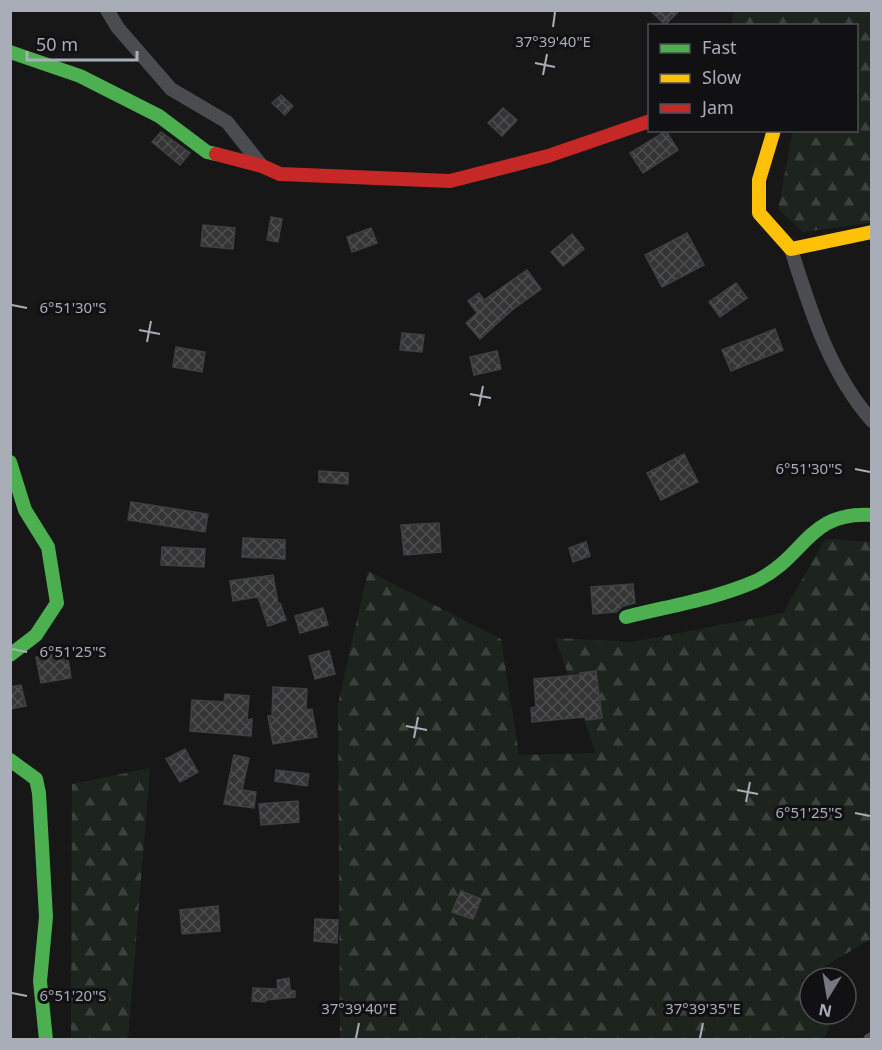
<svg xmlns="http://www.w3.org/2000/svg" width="882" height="1050" viewBox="0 0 882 1050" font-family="'Noto Sans',sans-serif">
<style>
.forest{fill:url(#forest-firs)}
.building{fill:url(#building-cross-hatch);stroke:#3f4043;stroke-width:1.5}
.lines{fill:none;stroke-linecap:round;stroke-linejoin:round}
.street{stroke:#4b4c50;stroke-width:14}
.fast{stroke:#4caf50;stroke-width:14}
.slow{stroke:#ffc107;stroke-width:14}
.jam{stroke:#c62828;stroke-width:14}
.ticks{fill:none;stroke:#a8adb8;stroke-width:2}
.ticks-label{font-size:15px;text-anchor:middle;fill:#a8adb8;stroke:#111113;stroke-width:6;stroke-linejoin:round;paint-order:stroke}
</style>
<defs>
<pattern id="forest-firs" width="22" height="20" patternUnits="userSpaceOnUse" patternTransform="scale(1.5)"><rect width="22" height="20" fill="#1d241e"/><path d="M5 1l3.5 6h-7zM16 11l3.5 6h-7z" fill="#3b413d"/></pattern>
<pattern id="building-cross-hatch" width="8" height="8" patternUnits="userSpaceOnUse" patternTransform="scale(1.5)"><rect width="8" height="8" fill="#353536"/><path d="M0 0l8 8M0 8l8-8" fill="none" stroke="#4f5051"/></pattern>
</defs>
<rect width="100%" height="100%" fill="#171717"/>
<path class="forest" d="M733 11H871V223L803 232 778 209 793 131 856 130V26L732 25Z
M825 539 871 542V939L801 980 810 993V1014H825L831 1022 824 1039 340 1040 338 704 368 571 501 639 519 755 596 753 555 638 632 642 783 613Z
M150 768 128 1039H71L72 784Z"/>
<path class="building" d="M650 10H680L665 25Z
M281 95 293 106 285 115 272 103Z
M503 108 517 120 502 136 488 123Z
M666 131 678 150 643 173 630 153Z
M161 132 190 153 180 165 152 142Z
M271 217 282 219 278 242 267 240Z
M203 225 235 228 233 249 201 246Z
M371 228 377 243 352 252 347 237Z
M687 233 704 265 662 287 645 255Z
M572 234 584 249 563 266 551 252Z
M527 270 541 289 512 310 480 339 466 323 477 313 468 301 479 293 484 300Z
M736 283 747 298 720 317 709 302Z
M775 329 783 350 731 371 722 350Z
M402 333 424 335 422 352 400 350Z
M176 347 205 352 202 372 173 367Z
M497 351 501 369 474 375 470 357Z
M684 454 698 482 661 500 647 473Z
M319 471 348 473V484L319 482Z
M131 502 208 514 205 532 128 520Z
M439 523 441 552 404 555 401 525Z
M243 538 285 540V559L242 557Z
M586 542 590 556 573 562 569 548Z
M162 547 205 549 204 567 161 565Z
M273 575 278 604 280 603 286 620 268 626 258 597 233 601 230 581Z
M633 584 635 603 623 606 616 612 593 614 591 587Z
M323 608 328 625 300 633 295 616Z
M329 651 335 674 315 679 309 656Z
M67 652 71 678 41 683 36 657Z
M596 671 602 718 586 720 585 717 532 722 531 708 536 707 534 679 580 675V673Z
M21 685 26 706 10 709V687Z
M273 687 307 689 306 710 312 709 317 737 273 744 268 716H272Z
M225 694 249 696 247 720 252 719 251 736 190 731 192 700 224 702Z
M185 749 198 772 180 782 166 759Z
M234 755 249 758 242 790 256 792 254 808 224 804Z
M276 770 309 774 307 786 275 781Z
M298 801 299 822 261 825 259 804Z
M461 891 481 899 473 919 452 912Z
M218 906 220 931 182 934 180 910Z
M315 919 338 920 337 943 314 941Z
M289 978 290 990 295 991V997L266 1000 265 1002 252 1001 253 988 278 989 277 980Z"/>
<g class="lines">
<path class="street" d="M107 10 118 28 171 89 227 122 262 166
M791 249C810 309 829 372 872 421
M870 1040 872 1039"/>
<path class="fast" d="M10 52 80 76 159 116 207 152 216 154
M10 462 25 510 48 547 57 603 36 635 10 655
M626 617C669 606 715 599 756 581 806 557 807 511 872 515
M10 760 36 779 39 793 46 917 40 981 46 1040"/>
<path class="slow" d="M774 130 759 180V213L791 249 872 232"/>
<path class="jam" d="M216 154 262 166 280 174 450 181 548 156 650 121"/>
</g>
<path class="ticks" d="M553 27 555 12M535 63 555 67M543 75 547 54M12 305 27 308M139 330 160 334M147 342 151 321M470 394 491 398M479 406 483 386M855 469 870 472M12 649 27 652M406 726 427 730M414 738 418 717M737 790 758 794M746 802 750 782M855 813 870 816M12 993 27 996M356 1038 359 1023M700 1038 703 1023"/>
<g class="ticks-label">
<text x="553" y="47">37°39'40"E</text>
<text x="73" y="313">6°51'30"S</text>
<text x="809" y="474">6°51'30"S</text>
<text x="73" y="657">6°51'25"S</text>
<text x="809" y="818">6°51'25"S</text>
<text x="73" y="1001">6°51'20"S</text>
<text x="359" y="1014">37°39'40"E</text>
<text x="703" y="1014">37°39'35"E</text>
</g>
<rect width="882" height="1050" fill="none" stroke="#a8adb8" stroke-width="24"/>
<rect x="648" y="24" width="210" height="108" fill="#111113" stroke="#4d4f55" stroke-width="1.5"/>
<rect x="660" y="44" width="30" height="9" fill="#4caf50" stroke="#4d4f55" stroke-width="1.5"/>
<text x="702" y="54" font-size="18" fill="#a8adb8">Fast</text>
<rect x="660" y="74" width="30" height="9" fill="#ffc107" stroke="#4d4f55" stroke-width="1.5"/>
<text x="702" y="84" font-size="18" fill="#a8adb8">Slow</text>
<rect x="660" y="104" width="30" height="9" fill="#c62828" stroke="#4d4f55" stroke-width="1.5"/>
<text x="702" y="114" font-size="18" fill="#a8adb8">Jam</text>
<g transform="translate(828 996) rotate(191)"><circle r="28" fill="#111113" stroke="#4d4f55" stroke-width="1.5"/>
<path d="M0-4.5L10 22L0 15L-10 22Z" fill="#757880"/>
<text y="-9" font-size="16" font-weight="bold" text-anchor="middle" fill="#a8adb8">N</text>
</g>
<path d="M27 51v9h110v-9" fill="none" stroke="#a8adb8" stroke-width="3"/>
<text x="36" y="51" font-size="18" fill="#a8adb8" stroke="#111113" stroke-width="4.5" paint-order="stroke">50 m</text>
</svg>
